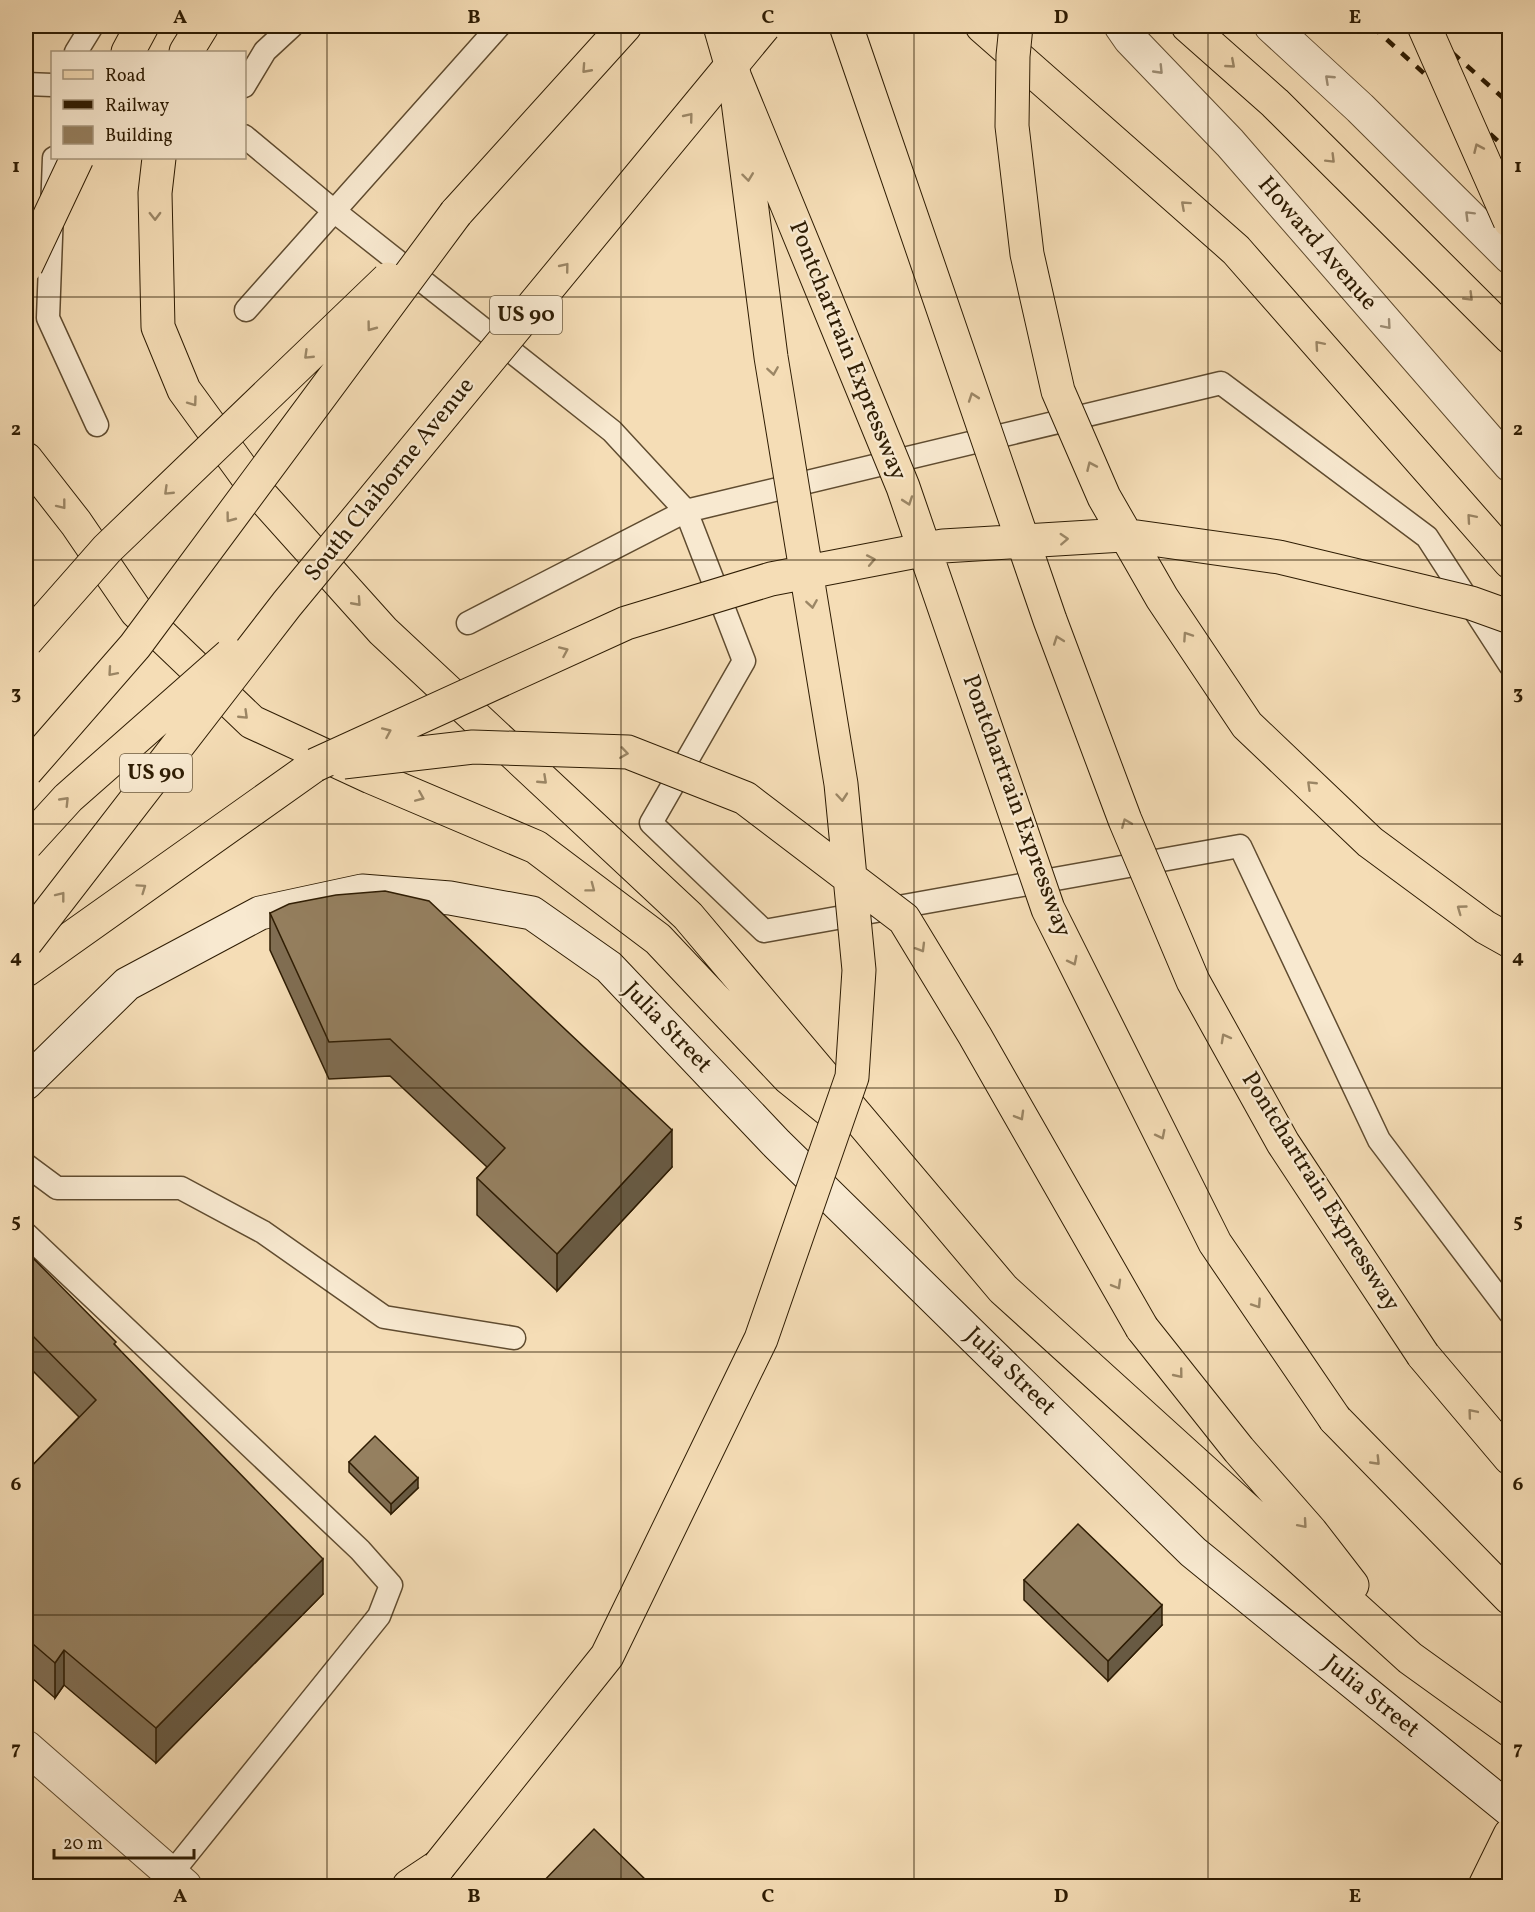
<svg xmlns="http://www.w3.org/2000/svg" width="1535" height="1912" viewBox="0 0 1535 1912" font-family="Vollkorn,serif">
<style>
.lines{fill:none;stroke-linecap:round;stroke-linejoin:round}
.lane-casing{stroke:#604c30;stroke-width:25}
.street-casing{stroke:#604c30;stroke-width:35}
.secondary-casing{stroke:#2e1c03;stroke-width:35}
.primary-casing{stroke:#2e1c03;stroke-width:35}
.highway-casing{stroke:#2e1c03;stroke-width:35}
.lane{stroke:#f8e9d0;stroke-width:22}
.street{stroke:#f8e9d0;stroke-width:33}
.secondary{stroke:#f8e9d0;stroke-width:33}
.primary{stroke:#f5ddb6;stroke-width:33}
.highway{stroke:#f5ddb6;stroke-width:33}
.rail{stroke:#2e1c03;stroke-width:4.5;stroke-dasharray:10 10;stroke-linecap:butt}
.primary-bridge-casing{stroke:#2e1c03;stroke-width:35;stroke-linecap:butt}
.highway-bridge-casing{stroke:#2e1c03;stroke-width:35;stroke-linecap:butt}
.primary-bridge{stroke:#f5ddb6;stroke-width:33}
.highway-bridge{stroke:#f5ddb6;stroke-width:33}
.wall{fill:#806e53;stroke:#2e1c03;stroke-width:1.5}
.shaded-wall{fill:#685a43;stroke:#2e1c03;stroke-width:1.5}
.building{fill:#958060;stroke:#2e1c03;stroke-width:1.5}
.oneway{stroke:#9b8665}
.oneway2{stroke:#9d8d74}
.grid{fill:none;stroke:#2e1c03;stroke-width:1.5;stroke-opacity:0.55}
.labels{text-anchor:middle;dominant-baseline:central;stroke-width:4.5;stroke-linejoin:round;paint-order:stroke}
.shield{fill:#f8e9d0;stroke:#6b5a40;stroke-width:1.5}
.shield-label{font-size:22px;font-weight:bold;fill:#2e1c03}
.street-label{font-size:24px;fill:#2e1c03;stroke:#f8e9d0}
.neatline{fill:none;stroke:#2e1c03;stroke-width:2}
.grid-label{font-size:20px;text-anchor:middle;font-weight:bold;fill:#2e1c03}
</style>
<rect width="100%" height="100%" fill="#f5ddb6"/>
<filter id="stains"><feTurbulence type="fractalNoise" baseFrequency=".00333" numOctaves="4"/><feColorMatrix values="0 0 0 0 .2 0 0 0 0 .09 0 0 0 0 .02 0 0 0 .5 -.17"/></filter>
<radialGradient id="worn" r=".72"><stop offset=".6" stop-color="#630" stop-opacity="0"/><stop offset="1" stop-color="#630" stop-opacity=".3"/></radialGradient>
<g class="lines">
<defs>
<path id="lane" d="M76 52 92 26
M26 84 52 85
M244 86 265 51 292 26
M244 136 334 211 612 431 686 511 468 623
M54 158 48 318 97 425
M246 310 499 26
M1510 665 1427 537 1221 383 686 511 744 661 651 823 764 931 1240 846 1379 1140 1510 1313
M26 1165 57 1188H181L263 1232 384 1317 514 1338
M26 1234 360 1550 391 1585 379 1616 171 1874"/>
<path id="street" d="M1121 26 1130 39 1230 143 1510 465
M1271 26 1360 108 1510 257
M26 1747 185 1886"/>
<path id="secondary" d="M26 1083 127 984 260 913 362 891 450 898 532 913 609 967 777 1144 1193 1552 1510 1810"/>
<path id="primary" d="M456 213 625 26"/>
<path id="highway" d="M982 26 1236 250 1510 562
M1188 26 1275 103 1510 337
M128 52 142 26
M186 52 202 26
M159 158 155 193 158 327 184 390 259 493 383 631 688 916 1003 1289 1410 1658 1510 1730
M26 459 76 523 136 611 252 722 371 777 536 847 658 939 789 1078 841 1120
M26 970 315 765
M1142 1328 1239 1450 1311 1532 1352 1585
M1423 1355 1510 1458
M1335 1419 1510 1598
M409 1886 439 1866
M1485 1886 1510 1835"/>
</defs>
<use href="#lane" class="lane-casing"/>
<use href="#street" class="street-casing"/>
<use href="#secondary" class="secondary-casing"/>
<use href="#primary" class="primary-casing"/>
<use href="#highway" class="highway-casing"/>
<use href="#lane" class="lane"/>
<use href="#street" class="street"/>
<use href="#secondary" class="secondary"/>
<use href="#primary" class="primary"/>
<use href="#highway" class="highway"/>
<path class="rail" d="M1372 26 1510 152
M1422 26 1510 104"/>
<defs>
<path id="primary-bridge" d="M26 641 107 549 388 279
M26 771 135 646 456 213
M26 844 68 798 230 655
M26 942 287 604 764 26"/>
<path id="highway-bridge" d="M720 26 735 78 903 487 1048 909 1215 1243 1335 1419
M846 26 1050 620 1125 820 1193 981 1283 1143 1423 1355
M1016 26 1013 56 1012 126 1027 254 1058 391 1104 497 1162 598 1247 725 1370 842 1485 927 1510 941
M1424 26 1510 221
M26 266 77 158
M343 762 473 747 628 752 745 798 904 919 975 1036 1142 1328
M315 765 626 623 771 579 943 546 1123 535 1279 557 1471 603 1510 617
M439 1866 607 1656 761 1339 852 1077 859 970 841 784 771 357 735 78"/>
</defs>
<use href="#primary-bridge" class="primary-bridge-casing"/>
<use href="#highway-bridge" class="highway-bridge-casing"/>
<use href="#primary-bridge" class="primary-bridge"/>
<use href="#highway-bridge" class="highway-bridge"/>
</g>
<path class="wall" d="M270 913 672 1167 557 1291 477 1215V1178L487 1167 390 1076 329 1079 270 950Z
M26 1251 116 1346 323 1594 156 1763 64 1685 55 1698 26 1673V1472L79 1417 26 1364Z
M349 1462 418 1488 391 1514 349 1472Z
M1024 1580 1162 1625 1108 1681 1024 1600Z"/>
<path class="shaded-wall" d="M672 1130V1167L557 1291V1254Z
M418 1478V1488L391 1514V1504Z
M323 1559V1594L156 1763V1728Z
M1162 1605V1625L1108 1681V1661Z
M64 1650V1685L55 1698V1663Z"/>
<path class="building" d="M385 891 429 901 672 1130 557 1254 477 1178 505 1148 390 1039 329 1042 270 913 289 904 336 895Z
M26 1251 116 1342 114 1344 323 1559 156 1728 64 1650 55 1663 26 1638V1472L96 1400 26 1329Z
M375 1436 418 1478 391 1504 349 1462Z
M1078 1524 1162 1605 1108 1661 1024 1580Z
M594 1829 653 1887H538Z"/>
<defs><path id="oneway-chevron" d="M-2-3.5L2.5 0L-2 3.5" fill="none" stroke-width="1.6" stroke-linecap="round" stroke-linejoin="round" transform="scale(1.5)"/></defs>
<g class="oneway">
<use href="#oneway-chevron" transform="translate(1231 64) rotate(41)"/>
<use href="#oneway-chevron" transform="translate(586 69) rotate(132)"/>
<use href="#oneway-chevron" transform="translate(689 117) rotate(-51)"/>
<use href="#oneway-chevron" transform="translate(1478 148) rotate(-114)"/>
<use href="#oneway-chevron" transform="translate(1331 159) rotate(45)"/>
<use href="#oneway-chevron" transform="translate(748 177) rotate(83)"/>
<use href="#oneway-chevron" transform="translate(1185 205) rotate(-138)"/>
<use href="#oneway-chevron" transform="translate(155 216) rotate(89)"/>
<use href="#oneway-chevron" transform="translate(565 267) rotate(-51)"/>
<use href="#oneway-chevron" transform="translate(1469 297) rotate(45)"/>
<use href="#oneway-chevron" transform="translate(371 327) rotate(127)"/>
<use href="#oneway-chevron" transform="translate(1319 345) rotate(-131)"/>
<use href="#oneway-chevron" transform="translate(308 355) rotate(136)"/>
<use href="#oneway-chevron" transform="translate(773 371) rotate(81)"/>
<use href="#oneway-chevron" transform="translate(973 397) rotate(-109)"/>
<use href="#oneway-chevron" transform="translate(193 402) rotate(54)"/>
<use href="#oneway-chevron" transform="translate(1091 466) rotate(-114)"/>
<use href="#oneway-chevron" transform="translate(168 491) rotate(136)"/>
<use href="#oneway-chevron" transform="translate(908 501) rotate(71)"/>
<use href="#oneway-chevron" transform="translate(62 505) rotate(52)"/>
<use href="#oneway-chevron" transform="translate(230 518) rotate(127)"/>
<use href="#oneway-chevron" transform="translate(1471 518) rotate(-131)"/>
<use href="#oneway-chevron" transform="translate(1064 539) rotate(-3)"/>
<use href="#oneway-chevron" transform="translate(871 560) rotate(-11)"/>
<use href="#oneway-chevron" transform="translate(357 602) rotate(48)"/>
<use href="#oneway-chevron" transform="translate(812 604) rotate(81)"/>
<use href="#oneway-chevron" transform="translate(1187 636) rotate(-124)"/>
<use href="#oneway-chevron" transform="translate(1058 640) rotate(-110)"/>
<use href="#oneway-chevron" transform="translate(564 651) rotate(-24)"/>
<use href="#oneway-chevron" transform="translate(112 672) rotate(131)"/>
<use href="#oneway-chevron" transform="translate(244 715) rotate(44)"/>
<use href="#oneway-chevron" transform="translate(387 732) rotate(-24)"/>
<use href="#oneway-chevron" transform="translate(624 753) rotate(8)"/>
<use href="#oneway-chevron" transform="translate(543 780) rotate(43)"/>
<use href="#oneway-chevron" transform="translate(1311 785) rotate(-136)"/>
<use href="#oneway-chevron" transform="translate(420 797) rotate(23)"/>
<use href="#oneway-chevron" transform="translate(842 797) rotate(85)"/>
<use href="#oneway-chevron" transform="translate(65 801) rotate(-46)"/>
<use href="#oneway-chevron" transform="translate(1126 823) rotate(-112)"/>
<use href="#oneway-chevron" transform="translate(142 888) rotate(-35)"/>
<use href="#oneway-chevron" transform="translate(591 888) rotate(37)"/>
<use href="#oneway-chevron" transform="translate(61 896) rotate(-52)"/>
<use href="#oneway-chevron" transform="translate(1461 909) rotate(-144)"/>
<use href="#oneway-chevron" transform="translate(921 948) rotate(59)"/>
<use href="#oneway-chevron" transform="translate(1073 961) rotate(63)"/>
<use href="#oneway-chevron" transform="translate(1225 1038) rotate(-119)"/>
<use href="#oneway-chevron" transform="translate(1020 1116) rotate(60)"/>
<use href="#oneway-chevron" transform="translate(1161 1135) rotate(63)"/>
<use href="#oneway-chevron" transform="translate(1117 1285) rotate(60)"/>
<use href="#oneway-chevron" transform="translate(1257 1304) rotate(56)"/>
<use href="#oneway-chevron" transform="translate(1179 1374) rotate(51)"/>
<use href="#oneway-chevron" transform="translate(1472 1413) rotate(-130)"/>
<use href="#oneway-chevron" transform="translate(1376 1461) rotate(46)"/>
<use href="#oneway-chevron" transform="translate(1303 1524) rotate(49)"/>
</g>
<g class="oneway2">
<use href="#oneway-chevron" transform="translate(1159 70) rotate(46)"/>
<use href="#oneway-chevron" transform="translate(1329 79) rotate(-137)"/>
<use href="#oneway-chevron" transform="translate(1469 215) rotate(-135)"/>
<use href="#oneway-chevron" transform="translate(1387 325) rotate(49)"/>
</g>
<path class="grid" d="M327 26V1886M621 26V1886M914 26V1886M1208 26V1886M26 297H1510M26 560H1510M26 824H1510M26 1088H1510M26 1352H1510M26 1615H1510"/>
<g class="labels">
<g class="shield">
<rect x="490" y="296" width="72" height="38" rx="4.5"/>
<rect x="120" y="754" width="72" height="38" rx="4.5"/>
</g>
<g class="shield-label">
<text x="526" y="315">US 90</text>
<text x="156" y="773">US 90</text>
</g>
<g class="street-label">
<text transform="translate(1317 244) rotate(49)">Howard Avenue</text>
<text transform="translate(847 351) rotate(68)">Pontchartrain Expressway</text>
<text transform="translate(390 480) rotate(-51)">South Claiborne Avenue</text>
<text transform="translate(1016 806) rotate(70)">Pontchartrain Expressway</text>
<text transform="translate(667 1028) rotate(46)">Julia Street</text>
<text transform="translate(1320 1192) rotate(58)">Pontchartrain Expressway</text>
<text transform="translate(1010 1372) rotate(44)">Julia Street</text>
<text transform="translate(1371 1697) rotate(39)">Julia Street</text>
</g>
</g>
<rect width="1535" height="1912" fill="none" stroke="#f5ddb6" stroke-width="66"/>
<rect x="51" y="51" width="195" height="108" fill="#f8e9d0" stroke="#a7977e" stroke-width="1.5"/>
<rect x="63" y="70" width="30" height="9" fill="#f5ddb6" stroke="#a7977e" stroke-width="1.5"/>
<text x="105" y="81" font-size="18" fill="#2e1c03">Road</text>
<rect x="63" y="100" width="30" height="9" fill="#2e1c03" stroke="#a7977e" stroke-width="1.5"/>
<text x="105" y="111" font-size="18" fill="#2e1c03">Railway</text>
<rect x="63" y="126" width="30" height="18" fill="#958060" stroke="#a7977e" stroke-width="1.5"/>
<text x="105" y="141" font-size="18" fill="#2e1c03">Building</text>
<path d="M54 1849v9h140v-9" fill="none" stroke="#2e1c03" stroke-width="3"/>
<text x="63" y="1849" font-size="18" fill="#2e1c03" stroke="#f8e9d0" stroke-width="4.5" paint-order="stroke">20 m</text>
<rect x="33" y="33" width="1469" height="1846" class="neatline"/>
<g class="grid-label">
<text x="180" y="23">A</text>
<text x="474" y="23">B</text>
<text x="768" y="23">C</text>
<text x="1061" y="23">D</text>
<text x="1355" y="23">E</text>
<text x="16" y="172">1</text>
<text x="1518" y="172">1</text>
<text x="16" y="435">2</text>
<text x="1518" y="435">2</text>
<text x="16" y="699">3</text>
<text x="1518" y="699">3</text>
<text x="16" y="963">4</text>
<text x="1518" y="963">4</text>
<text x="16" y="1227">5</text>
<text x="1518" y="1227">5</text>
<text x="16" y="1490">6</text>
<text x="1518" y="1490">6</text>
<text x="16" y="1754">7</text>
<text x="1518" y="1754">7</text>
<text x="180" y="1902">A</text>
<text x="474" y="1902">B</text>
<text x="768" y="1902">C</text>
<text x="1061" y="1902">D</text>
<text x="1355" y="1902">E</text>
</g>
<rect width="100%" height="100%" filter="url(#stains)"/>
<rect width="100%" height="100%" fill="url(#worn)"/>
</svg>
